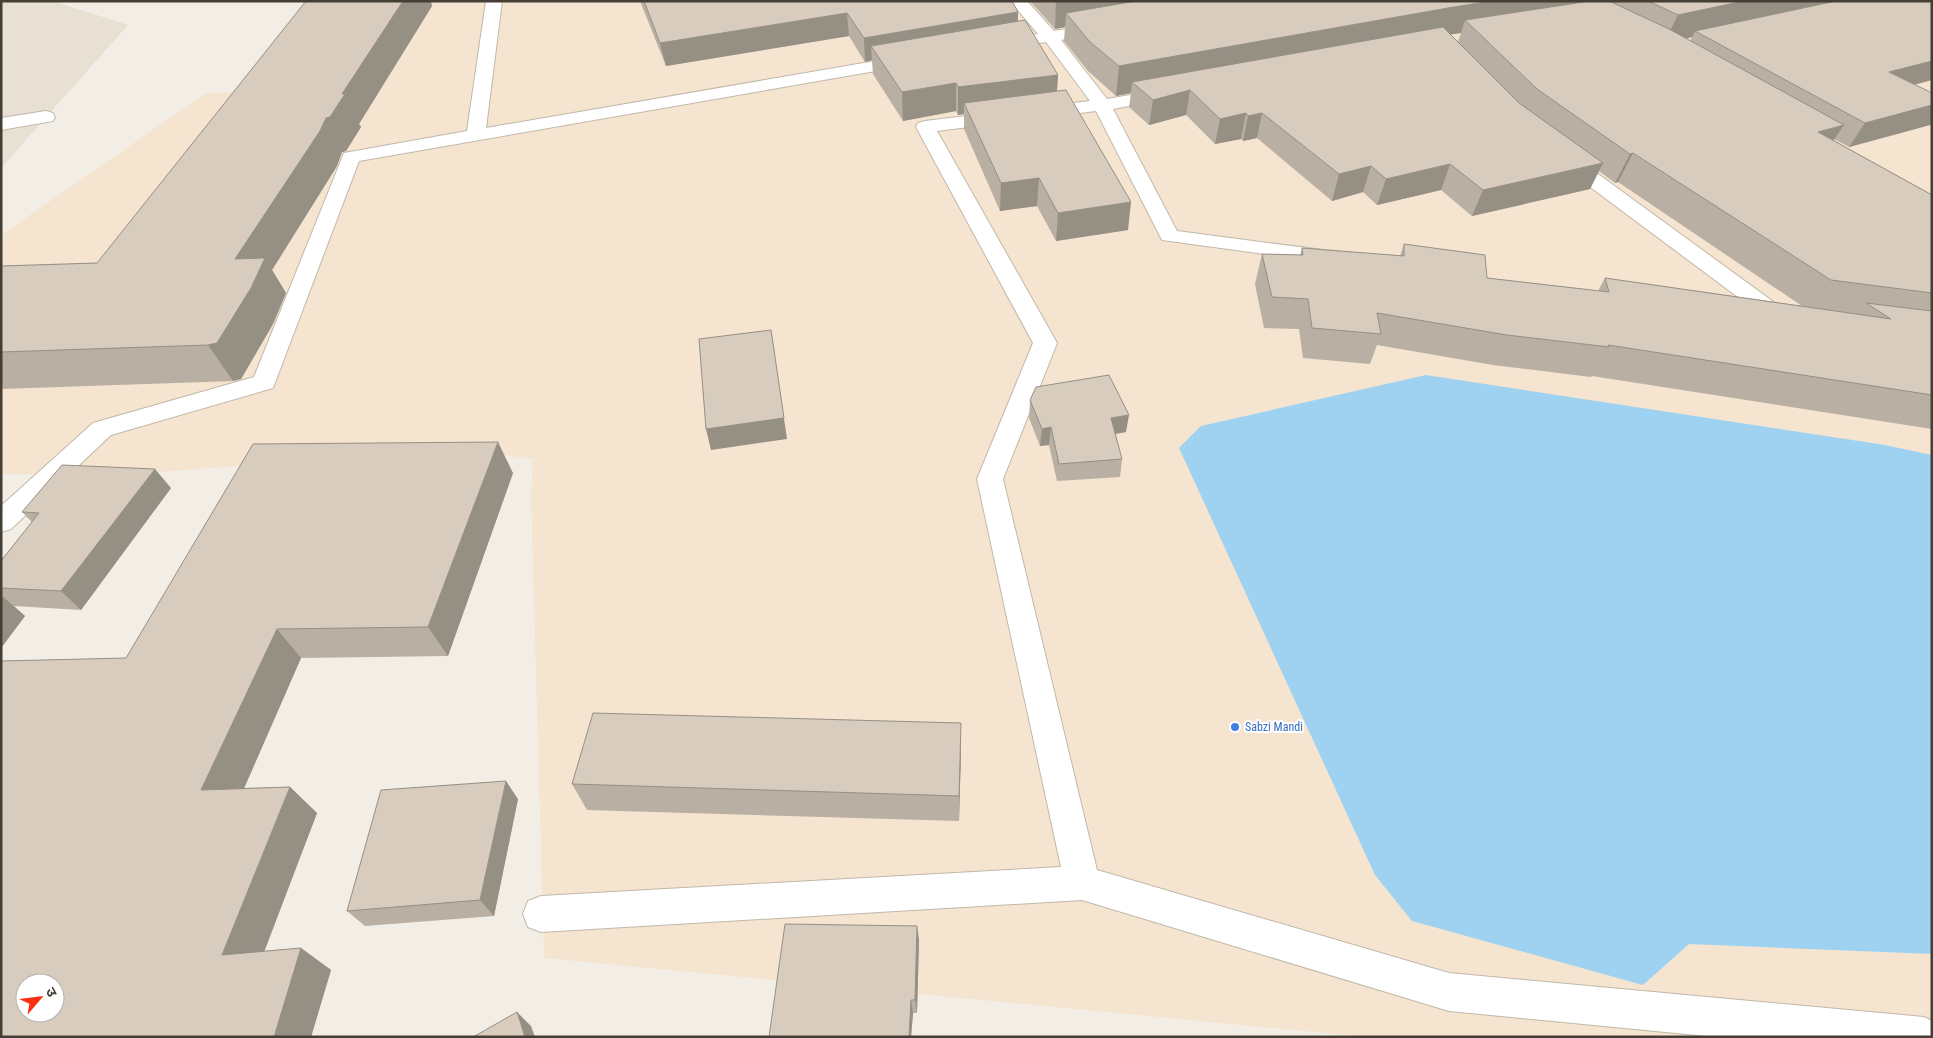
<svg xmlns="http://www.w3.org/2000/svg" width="1933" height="1038" viewBox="0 0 1933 1038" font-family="'Roboto Condensed','Noto Sans Devanagari',sans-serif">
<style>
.residential{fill:#e7e0d3}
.commercial{fill:#f5e4cf}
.water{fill:#9fd2f1}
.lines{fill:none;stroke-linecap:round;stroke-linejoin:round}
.street-casing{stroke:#c1b8aa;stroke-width:2}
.street{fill:#fff;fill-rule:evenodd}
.wall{fill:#b9afa3;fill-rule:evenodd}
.shaded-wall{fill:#968f84}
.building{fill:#d7ccbd;stroke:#968f84;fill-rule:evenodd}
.shop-dot{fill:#3f7fe0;stroke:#fff;stroke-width:2}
.labels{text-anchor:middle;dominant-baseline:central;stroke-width:4;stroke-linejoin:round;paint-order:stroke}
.shop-label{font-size:12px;fill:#366cbe;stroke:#fff;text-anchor:start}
</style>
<rect width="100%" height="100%" fill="#f3eee5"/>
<path class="residential" d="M1 1H53L128 25 1 168Z"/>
<path class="commercial" d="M334 1H1932V1037H1367L544 958 531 496 533 459 463 450 115 475 1 474V235L206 93 271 92Z"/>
<path class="water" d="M1426 375 1885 445 1932 455V954L1689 944 1643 985 1412 921 1375 875 1179 448 1201 426Z"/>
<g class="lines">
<defs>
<path id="street" d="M486 1H502L486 128 910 55 916 56 919 60 916 64 910 65 359 161 273 388 111 435 11 529 1 532V506L93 423 254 377 344 153 467 131Z
M1010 1H1027L1054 31 1103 23 1109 25 1111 28 1109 31 1061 40 1107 99 1165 89 1171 90 1174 94 1171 98 1113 109 1177 231 1338 252 1346 253 1349 258 1346 263 1338 264 1162 240 1096 111 937 131 1057 343 1003 479 1097 870 1449 973 1924 1017 1932 1021V1037H1717L1449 1011 1082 900 541 932 528 927 523 914 528 901 541 896 1061 867 977 479 1033 343 916 127 918 123 925 121 1090 101 1046 42 1000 50 994 49 992 45 994 41 1038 34Z
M46 111 53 113 55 117 53 121 1 130V118Z
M1565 153 1572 155 1786 311 1789 316 1786 321 1778 323 1770 321 1558 163 1555 159 1558 155Z"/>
</defs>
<use href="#street" class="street-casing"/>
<use href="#street" class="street"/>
</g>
<path class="wall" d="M640 1H1012L1018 12V22L1058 75 1057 91 1128 230 1056 241 1037 206 1000 211 964 129V114L958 115 956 111 903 121 873 74 872 60 865 62 849 36 666 66Z
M1030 1H1581L1580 3 1584 2 1583 1H1932L1915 85 1930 125 1849 147 1834 139 1833 140 1932 195V429L1592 376 1591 377 1493 365 1377 345 1370 364 1303 358 1299 329 1264 328 1255 284 1262 254 1300 255 1302 248 1400 256 1404 244 1487 278 1598 291 1605 278 1802 306 1618 182 1615 183 1599 171 1590 189 1472 216 1441 190 1377 205 1363 192 1332 201 1257 138 1243 141 1241 139 1215 144 1186 115 1149 125 1129 107 1131 93 1116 96 1088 71 1064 41 1065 27 1055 29ZM1461 33 1458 42 1450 34ZM1692 37 1690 41 1686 39Z
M432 6 359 124 361 127 346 151 342 152 337 166 272 270 286 293 273 324 241 379 233 381 1 389V266L97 263Z
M1030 400 1126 432 1115 434 1122 459 1120 477 1057 481 1049 445 1040 446 1029 418Z
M513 473 448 656 301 658 244 788 290 787 317 813 264 951 301 948 331 970 311 1037H1L126 658Z
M171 488 81 610 14 606 25 616 1 648V561L32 522 22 512Z
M961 750 959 821 587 810 572 784Z
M518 799 494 916 365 926 347 911Z
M919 940 917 1013H913L911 1037H769Z"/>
<path class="shaded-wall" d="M403 1H431L432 6 359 124 361 127 346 151 342 152 337 166 272 270 286 293 273 324 241 379 233 381 208 345 235 259 342 94Z
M1056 1H1216L1066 13 1065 27 1055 29Z
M1492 1H1581L1575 15 1465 20 1461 33 1132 82 1131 93 1116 96 1119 66 1448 8Z
M1744 1H1865L1695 31 1692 37 1664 43 1678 15Z
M1018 12 1017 36 871 46 872 60 865 62 864 38Z
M847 13 849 36 666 66 660 43Z
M1932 61V80L1873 96 1889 72Z
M1058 75 1056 103H964V114L958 115V87Z
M956 83V111L903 121 902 92Z
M1190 90 1186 115 1149 125 1153 100Z
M1932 105V123L1930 125 1849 147 1865 123Z
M1246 113 1241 139 1215 144 1220 119Z
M1262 113 1257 138 1243 141 1248 116Z
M1844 125 1824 154 1818 132Z
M1633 153 1618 182 1615 183 1630 154Z
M1603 163 1590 189 1472 216 1483 190Z
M1450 164 1441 190 1377 205 1386 179Z
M1371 166 1363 192 1332 201 1339 174Z
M1039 178 1037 206 1000 211 1001 183Z
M1131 202 1128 230 1056 241 1058 213Z
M771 330 787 439 711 450 706 429Z
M1129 415 1126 432 1108 435 1111 418Z
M1051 427 1049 445 1040 446 1042 429Z
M498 442 513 473 448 656 428 627Z
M155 469 171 488 81 610 61 591Z
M1 595 25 616 1 648Z
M277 629 301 658 232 816 201 790Z
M961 723V750L959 821V796Z
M506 781 518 799 494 916 480 900Z
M290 787 317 813 255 976 222 955Z
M917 926 919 940 917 1013 915 1000Z
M301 948 331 970 311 1037H274Z
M911 1000 913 1013 911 1037H909Z
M517 1012 531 1026 535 1037H525Z"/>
<path class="building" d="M306 1H403L342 94H345L330 117 326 118 320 131 235 259 265 258 251 288 217 343 208 345 1 352V266L97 263Z
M644 1H1012L1018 12 864 38 847 13 660 43Z
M1136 1H1492L1448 8 1119 66 1090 42 1066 13Z
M1590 1H1609L1669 29 1844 125 1818 132 1932 195V293L1831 280 1633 153 1630 154 1537 89 1465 20Z
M1648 1H1744L1678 15Z
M1836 1H1932V61L1889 72 1932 93V105L1865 123 1695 31Z
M1025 20 1058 75 958 87 956 83 902 92 871 46Z
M1443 27 1519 103 1603 163 1483 190 1450 164 1386 179 1371 166 1339 174 1262 113 1248 116 1246 113 1220 119 1190 90 1153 100 1132 82Z
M1066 90 1131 202 1058 213 1039 178 1001 183 964 103Z
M1404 244 1485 255 1487 278 1609 292 1605 278 1891 319 1866 303 1932 311V395L1608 345 1609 347 1507 335 1377 313 1381 334 1312 328 1308 299 1272 297 1262 254 1303 255 1302 248 1404 256Z
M771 330 784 418 706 429 699 339Z
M1109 375 1129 415 1111 418 1122 459 1059 464 1051 427 1042 429 1030 400 1036 387Z
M498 442 428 627 277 629 201 790 290 787 222 955 301 948 274 1037H1V661L126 658 253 444ZM25 983H55V1013H25Z
M62 465 155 469 61 591 1 588V561L39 513 22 512Z
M593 713 961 723 959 796 572 784Z
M506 781 480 900 347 911 381 790Z
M785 924 917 926 915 1000H911L909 1037H769Z
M517 1012 525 1037H473Z"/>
<circle class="shop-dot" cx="1235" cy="727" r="5"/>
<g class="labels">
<g class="shop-label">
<text x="1245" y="727">Sabzi Mandi</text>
</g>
</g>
<rect width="1933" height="1038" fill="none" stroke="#453e34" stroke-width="5"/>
<g transform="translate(40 998) rotate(62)"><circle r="24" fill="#ffffff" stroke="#b5b2ae"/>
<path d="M0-4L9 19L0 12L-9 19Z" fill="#fd2e11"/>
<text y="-8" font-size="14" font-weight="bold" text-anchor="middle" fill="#453e34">उ</text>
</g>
</svg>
